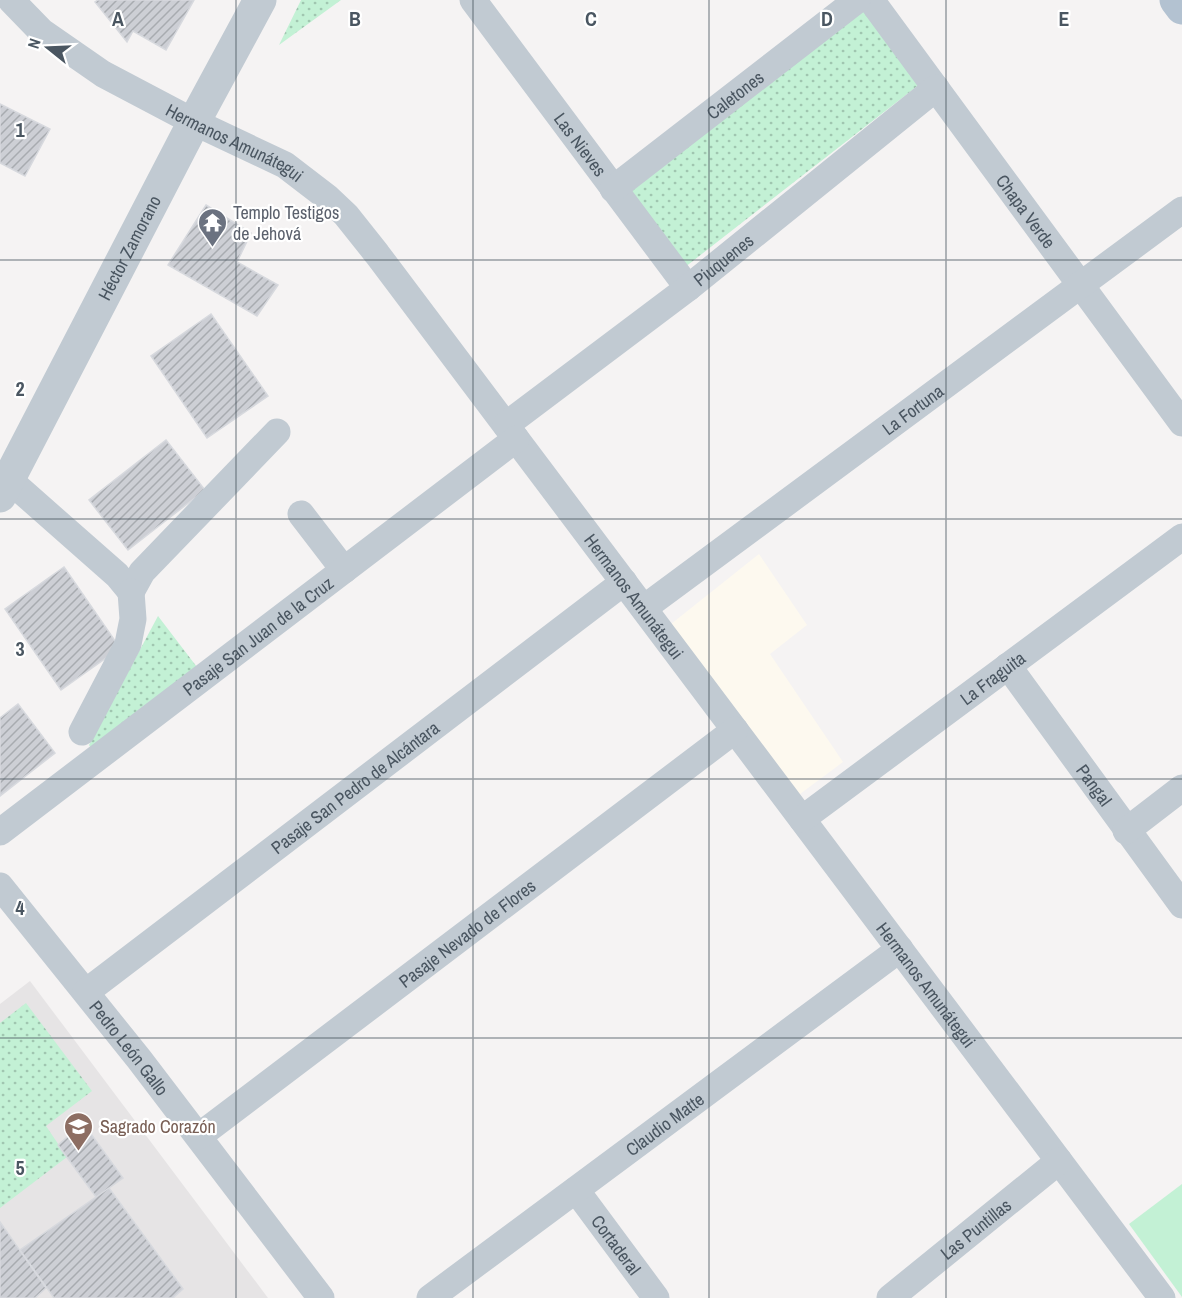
<svg xmlns="http://www.w3.org/2000/svg" width="1182" height="1298" viewBox="0 0 1182 1298" font-family="'Archivo Narrow',sans-serif">
<style>
.commercial{fill:#fdf9ef}
.education{fill:#e6e4e5}
.grass{fill:url(#grass-dots)}
.green{fill:#c3f1d5}
.building{fill:url(#building-hatch);stroke:#d7d9de;stroke-width:1.5}
.lines{fill:none;stroke-linecap:round;stroke-linejoin:round}
.minor{stroke:#c1cad2;stroke-width:27}
.tertiary{stroke:#c1cad2;stroke-width:33}
.primary{stroke:#b3c2d1;stroke-width:33}
.grid{fill:none;stroke:#4a5661;stroke-width:1.5;stroke-opacity:0.55}
.labels{text-anchor:middle;dominant-baseline:central;stroke-width:4.5;stroke-linejoin:round;paint-order:stroke}
.street-label{font-size:18px;fill:#4a5661;stroke:#fff}
.worship-label{font-size:18px;fill:#5b616d;stroke:#fff;text-anchor:start}
.education-label{font-size:18px;fill:#785e54;stroke:#fff;text-anchor:start}
.grid-label{font-size:20px;text-anchor:middle;font-weight:bold;fill:#4a5661;stroke:#fff;stroke-width:4.5;stroke-linejoin:round;paint-order:stroke}
</style>
<defs>
<pattern id="grass-dots" width="8" height="8" patternUnits="userSpaceOnUse" patternTransform="scale(1.5)"><rect width="8" height="8" fill="#c3f1d5"/><path d="M2 2h.1M6 6h.1" fill="none" stroke="#a0c6b0" stroke-width="1.8" stroke-linecap="round"/></pattern>
<pattern id="building-hatch" width="6" height="6" patternUnits="userSpaceOnUse" patternTransform="scale(1.5)"><rect width="6" height="6" fill="#cdcfd5"/><path d="M-1 1l2-2M0 6l6-6M5 7l2-2" fill="none" stroke="#a8abb0"/></pattern>
</defs>
<rect width="100%" height="100%" fill="#f5f3f3"/>
<path class="commercial" d="M759 554 807 625 770 654 843 762 796 797 671 624Z"/>
<path class="education" d="M30 981 268 1298H0V1004Z"/>
<path class="grass" d="M301 0H341L279 45Z
M864 8 920 84 680 271 624 194Z
M158 616 200 671 94 753 89 745Z
M26 1003 92 1091 46 1126 67 1157 0 1208V1023Z"/>
<path class="green" d="M1182 1184V1297L1129 1224Z"/>
<path class="building" d="M98 0H194L166 50 133 31 127 42 95 2Z
M0 104 50 129 25 176 0 163Z
M206 205 251 233 237 262 278 285 257 316 168 265Z
M211 314 268 396 207 438 151 356Z
M166 440 205 490 128 550 89 500Z
M64 567 120 648 61 690 5 609Z
M18 704 55 753 0 796V718Z
M83 1123 123 1178 96 1197 58 1145Z
M109 1188 183 1289 173 1298H54L20 1250Z
M0 1222 46 1288 35 1298H0Z"/>
<g class="lines">
<g class="minor">
<path id="s1" d="M11 0 41 31 103 74 194 122 285 165 328 198 346 215 377 254 1162 1298"/>
<path id="s2" d="M473 0 688 288"/>
<path id="s3" d="M871 0 1182 423"/>
<path id="s4" d="M613 189 857 0"/>
<path id="s5" d="M506 425 688 288 936 88"/>
<path d="M8 479 117 575 131 592 142 572 277 432"/>
<path d="M301 514 344 570"/>
<path id="s6" d="M644 608 1182 210"/>
<path id="s7" d="M1008 666 1182 905"/>
<path d="M82 732 128 644 133 619 131 592"/>
<path id="s8" d="M802 819 1182 537"/>
<path d="M1126 831 1182 788"/>
<path id="s9" d="M0 832 516 439"/>
<path id="s10" d="M0 886 139 1059 321 1298"/>
<path id="s11" d="M86 992 624 582"/>
<path id="s12" d="M199 1136 735 730"/>
<path id="s13" d="M576 1190 656 1298"/>
<path id="s14" d="M430 1298 900 949"/>
<path id="s15" d="M890 1298 1059 1161"/>
</g>
<path class="tertiary" id="s16" d="M0 496 194 122 260 0"/>
<path class="primary" d="M1176 0 1182 8"/>
</g>
<path class="grid" d="M236 0V1298M473 0V1298M709 0V1298M946 0V1298M0 260H1182M0 519H1182M0 779H1182M0 1038H1182"/>
<defs>
<symbol id="temple-pin" viewBox="-11 -11 22 30"><path d="M0 17L-7.5 6A9.5 9.5 0 1 1 7.5 6Z" fill="#6b7280" stroke="#fff"/><path d="M0-6L5-2H3V0L6.5 2.5H4V6H1.5V3h-3V6H-4V2.5H-6.5L-3 0V-2H-5Z" fill="#fff"/></symbol>
<symbol id="school-pin" viewBox="-11 -11 22 30"><path d="M0 17L-7.5 6A9.5 9.5 0 1 1 7.5 6Z" fill="#8d6e63" stroke="#fff"/><path d="M0-5L7-2L0 1L-7-2ZM-4 1L0 2.5L4 1V4Q0 6-4 4Z" fill="#fff"/></symbol>
</defs>
<g fill-rule="evenodd">
<use href="#temple-pin" x="196" y="206" width="33" height="45"/>
<use href="#school-pin" x="62" y="1110" width="33" height="45"/>
</g>
<g class="labels">
<g class="street-label">
<text stroke="none"><textPath href="#s4" startOffset="154">Caletones</textPath></text>
<text stroke="none"><textPath href="#s1" startOffset="267">Hermanos Amunátegui</textPath></text>
<text stroke="none"><textPath href="#s2" startOffset="180">Las Nieves</textPath></text>
<text stroke="none"><textPath href="#s3" startOffset="262">Chapa Verde</textPath></text>
<text stroke="none"><textPath href="#s16" startOffset="280">Héctor Zamorano</textPath></text>
<text stroke="none"><textPath href="#s5" startOffset="273">Piuquenes</textPath></text>
<text stroke="none"><textPath href="#s6" startOffset="334">La Fortuna</textPath></text>
<text stroke="none"><textPath href="#s1" startOffset="879">Hermanos Amunátegui</textPath></text>
<text stroke="none"><textPath href="#s9" startOffset="324">Pasaje San Juan de la Cruz</textPath></text>
<text stroke="none"><textPath href="#s8" startOffset="237">La Fraguita</textPath></text>
<text stroke="none"><textPath href="#s7" startOffset="147">Pangal</textPath></text>
<text stroke="none"><textPath href="#s11" startOffset="338">Pasaje San Pedro de Alcántara</textPath></text>
<text stroke="none"><textPath href="#s12" startOffset="336">Pasaje Nevado de Flores</textPath></text>
<text stroke="none"><textPath href="#s1" startOffset="1365">Hermanos Amunátegui</textPath></text>
<text stroke="none"><textPath href="#s10" startOffset="207">Pedro León Gallo</textPath></text>
<text stroke="none"><textPath href="#s14" startOffset="292">Claudio Matte</textPath></text>
<text stroke="none"><textPath href="#s15" startOffset="110">Las Puntillas</textPath></text>
<text stroke="none"><textPath href="#s13" startOffset="68">Cortaderal</textPath></text>
</g>
<g class="worship-label">
<text x="233" y="212">Templo Testigos<tspan x="233" dy="21">de Jehová</tspan></text>
</g>
<g class="education-label">
<text x="100" y="1126">Sagrado Corazón</text>
</g>
</g>
<g class="grid-label">
<text x="118" y="26">A</text>
<text x="355" y="26">B</text>
<text x="591" y="26">C</text>
<text x="827" y="26">D</text>
<text x="1064" y="26">E</text>
<text x="20" y="137">1</text>
<text x="20" y="396">2</text>
<text x="20" y="656">3</text>
<text x="20" y="915">4</text>
<text x="20" y="1175">5</text>
</g>
<g transform="translate(48 48) rotate(288)" stroke="#ffffff" stroke-width="4.5" paint-order="stroke">
<path d="M0-4.5L10 22L0 15L-10 22Z" fill="#4a5661"/>
<text y="-9" font-size="16" font-weight="bold" text-anchor="middle" fill="#4a5661">N</text>
</g>
</svg>
